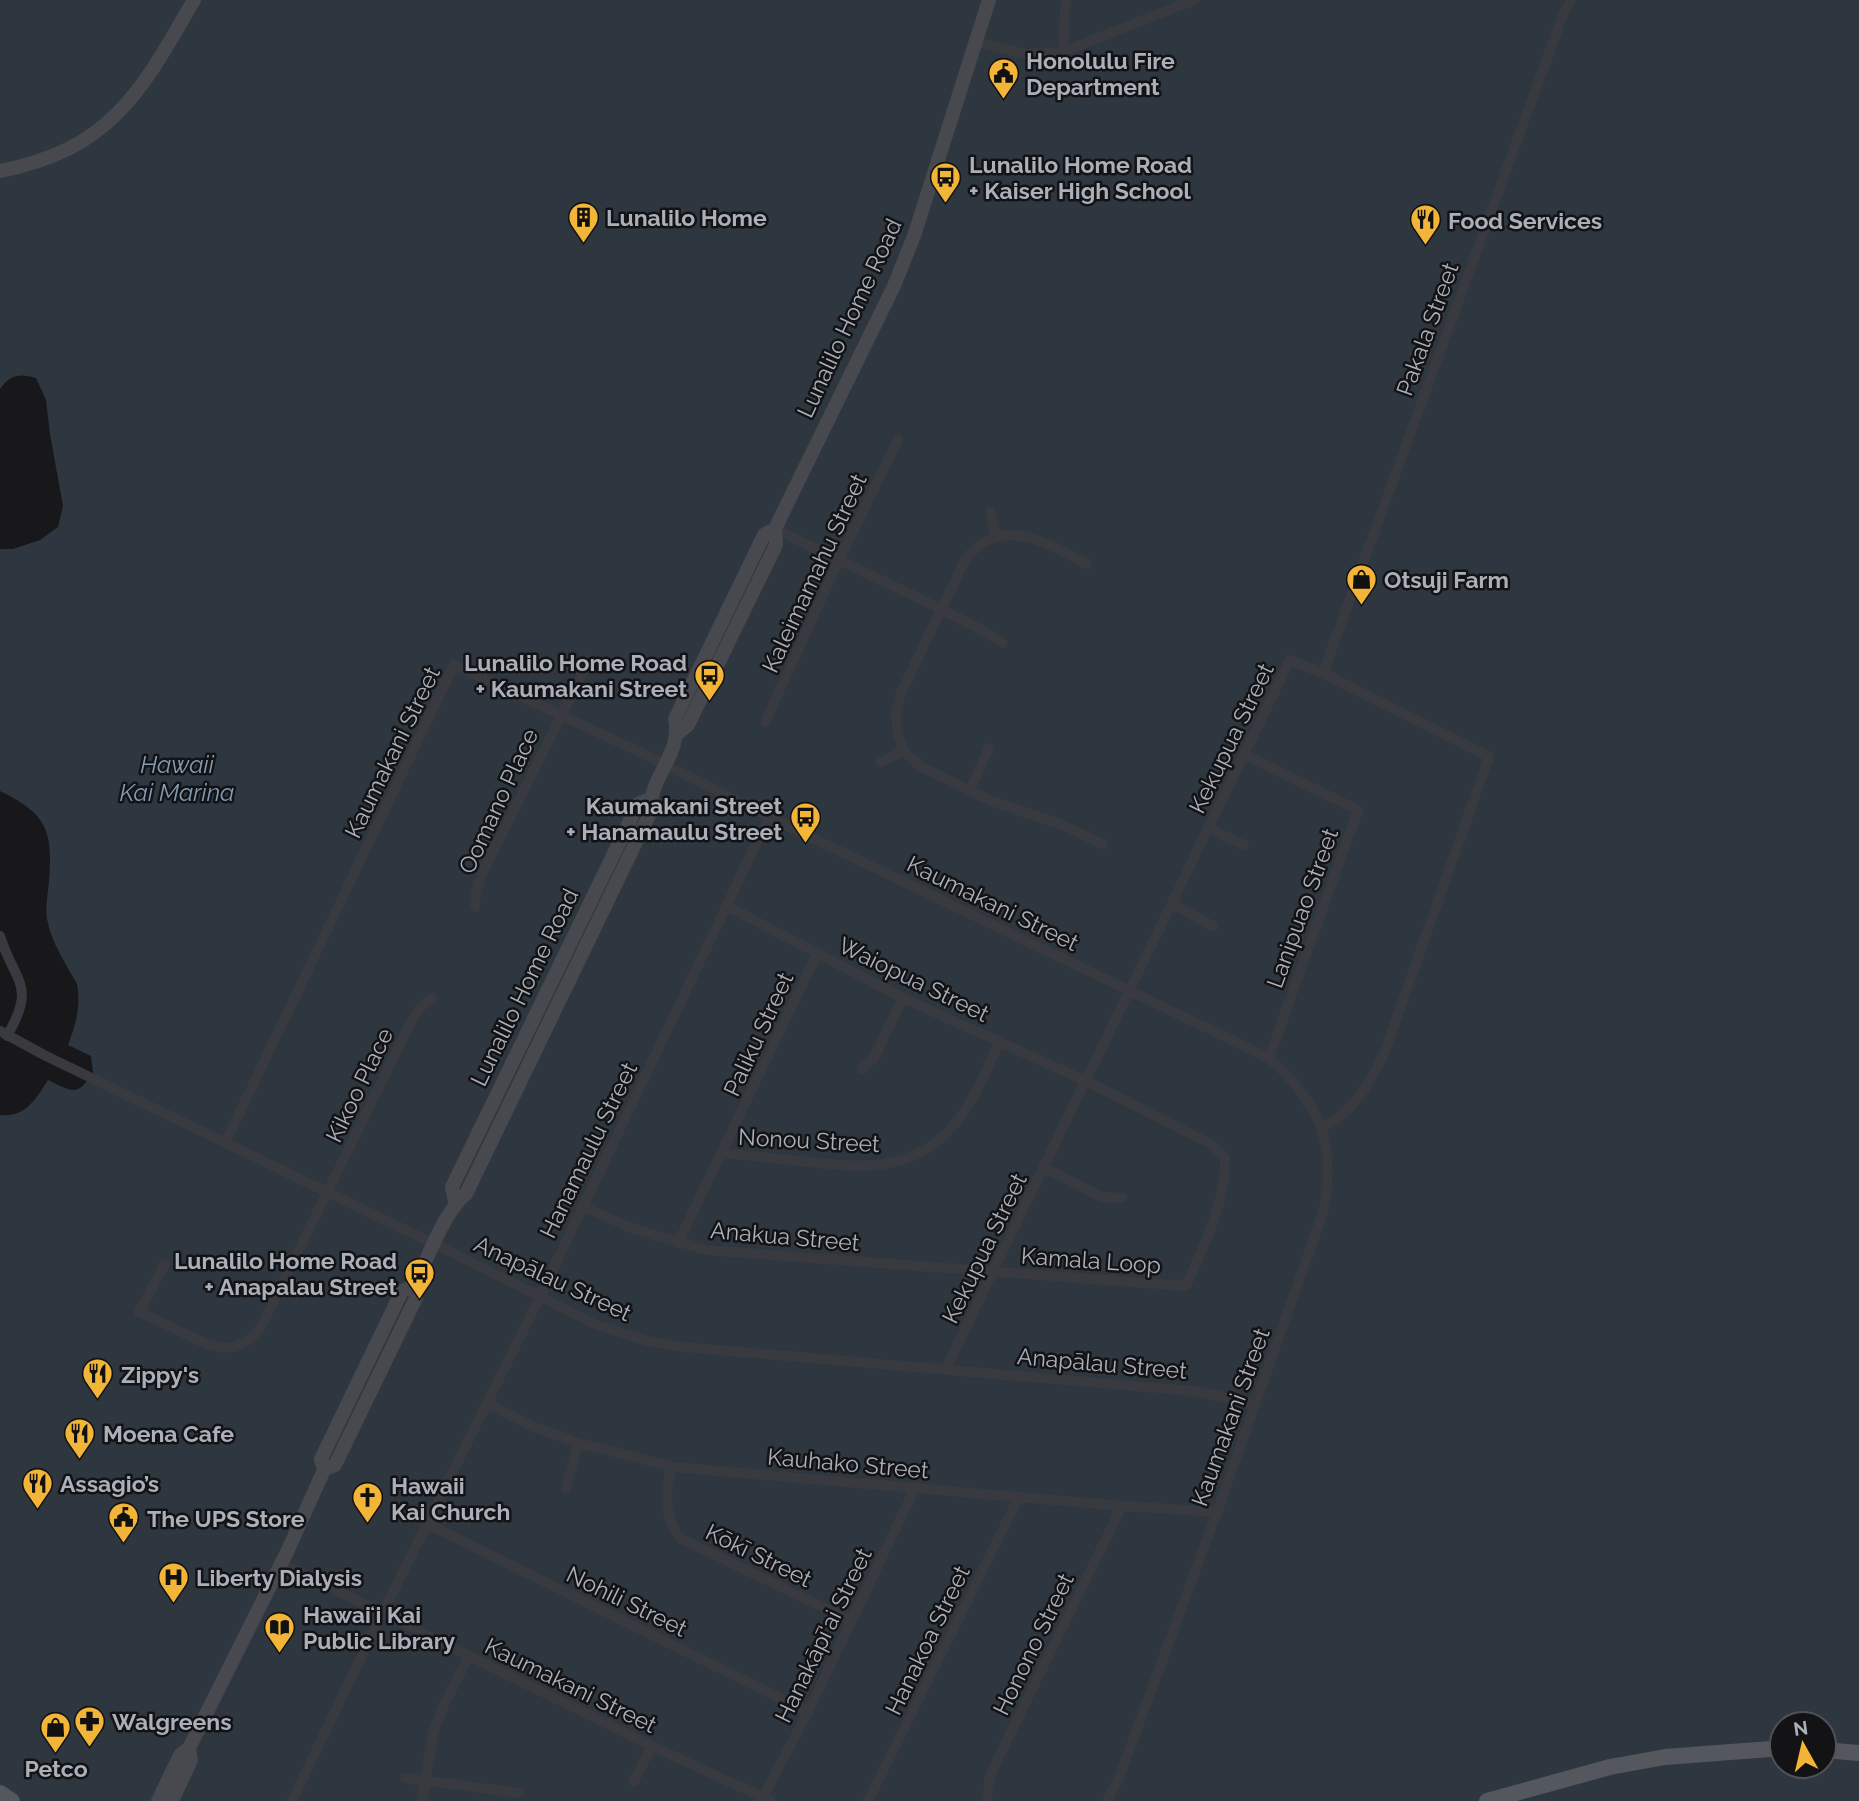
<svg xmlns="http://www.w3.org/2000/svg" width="1859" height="1801" viewBox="0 0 1859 1801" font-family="Raleway,sans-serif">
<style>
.water{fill:#2e373f;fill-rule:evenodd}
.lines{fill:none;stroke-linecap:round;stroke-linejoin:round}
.minor{stroke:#393a3f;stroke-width:10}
.secondary{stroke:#47494f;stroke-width:14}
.primary{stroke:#55575e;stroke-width:16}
.labels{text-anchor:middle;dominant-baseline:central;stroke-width:5;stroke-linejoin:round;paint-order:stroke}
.poi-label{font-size:23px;font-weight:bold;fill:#aaafba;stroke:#131315;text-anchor:start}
.street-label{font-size:23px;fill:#aaafba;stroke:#131315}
.water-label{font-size:24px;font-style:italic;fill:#829cb5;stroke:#131315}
</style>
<rect width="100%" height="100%" fill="#18181a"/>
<path class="water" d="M0 0H1859V1801H0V1115C25 1118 36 1099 48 1080 72 1092 78 1097 93 1072L91 1056 68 1045C76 1024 81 1007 77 984 66 964 51 942 47 919 45 907 48 894 49 881 53 830 47 814 0 791V549H13L40 540 58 527 63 506 50 434 46 400 36 378C19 373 10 375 0 389ZM1782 1724H1824V1766H1782Z"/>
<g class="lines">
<path class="minor" d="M976 42 1026 54 1062 52 1194 0
M1062 52C1066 35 1062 18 1067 0
M990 512 997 537
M775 529 941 609 993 636 1003 643
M1087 564C1045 543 1002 513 965 560L901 693 896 713 898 737 904 751 920 766 989 800 1063 825 1102 844
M1323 673 1564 12 1571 0
M765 722 835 569 898 440
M1245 755 1358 810 1269 1058
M881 762 904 751
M970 790 989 748
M1208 828 1244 845
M1172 904 1213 926
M475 907 476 893 480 878 589 660
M0 936C15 984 37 984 7 1036
M0 1031 44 1055 453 1253 597 1325 647 1341 683 1347 1193 1391 1255 1403
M862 1069 874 1058 903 998
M225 1143 454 665 646 755 769 817 1269 1058C1320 1103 1337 1144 1323 1213L1217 1512 1119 1778 1107 1801
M723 1153C751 1156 780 1159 809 1162 863 1168 913 1172 953 1126 974 1103 986 1069 1000 1041
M1045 1168 1102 1197 1122 1198
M582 1206 631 1228 706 1250 1186 1286C1203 1248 1227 1199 1225 1158L1211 1144 1086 1081 903 998 727 906
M678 1243 817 954
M165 1264 139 1312C154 1319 170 1326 185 1334 214 1348 235 1358 260 1329L411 1022 421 1007 432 998
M946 1368 1290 660 1323 673 1489 757 1384 1054C1369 1084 1353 1113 1321 1128
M487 1403 532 1426 578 1443 673 1467 1122 1506 1217 1512
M671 1467C666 1493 663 1515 680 1538L851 1621
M566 1489 578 1443
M428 1524 808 1712
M281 1563 652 1746 771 1801
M405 1778 519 1793
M634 1781 652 1746
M292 1801 377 1624 535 1307 769 817
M422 1801 433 1733 443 1707 469 1656
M761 1801 808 1712 915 1488
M868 1801 1019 1497
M987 1801 990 1775 1122 1506"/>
<path class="secondary" d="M0 171C111 150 142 90 194 0
M678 733 688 725 776 545 775 529 787 504 894 286 914 236 989 0
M455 1202 452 1187 638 804 650 799
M324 1470 335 1465 416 1298 415 1285C427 1259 445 1210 466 1194L651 811C647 780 683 754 675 719L764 535 775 529
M158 1801 180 1755 189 1748 288 1550 324 1470 321 1459 402 1291 415 1285
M172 1801 191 1760 189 1748"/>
<path class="primary" d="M1824 1750 1859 1753
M0 1793 12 1801
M1487 1801 1610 1767 1665 1757 1782 1748"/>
</g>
<defs>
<symbol id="civic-pin" viewBox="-11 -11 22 30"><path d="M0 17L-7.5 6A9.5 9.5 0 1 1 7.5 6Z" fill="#f3b538" stroke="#131315"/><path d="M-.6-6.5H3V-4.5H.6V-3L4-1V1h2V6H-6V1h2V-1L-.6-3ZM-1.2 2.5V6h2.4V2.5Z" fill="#111"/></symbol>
<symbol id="bus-pin" viewBox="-11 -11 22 30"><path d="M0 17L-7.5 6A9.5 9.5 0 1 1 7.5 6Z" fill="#f3b538" stroke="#131315"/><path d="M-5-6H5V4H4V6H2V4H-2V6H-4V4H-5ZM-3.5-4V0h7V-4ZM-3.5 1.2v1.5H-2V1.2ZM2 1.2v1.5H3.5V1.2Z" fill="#111"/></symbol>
<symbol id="building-pin" viewBox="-11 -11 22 30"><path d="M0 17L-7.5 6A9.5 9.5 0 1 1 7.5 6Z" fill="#f3b538" stroke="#131315"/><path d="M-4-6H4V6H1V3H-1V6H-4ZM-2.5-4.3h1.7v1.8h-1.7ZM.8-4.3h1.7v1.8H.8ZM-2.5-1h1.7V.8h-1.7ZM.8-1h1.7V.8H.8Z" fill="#111"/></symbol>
<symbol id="restaurant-pin" viewBox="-11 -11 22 30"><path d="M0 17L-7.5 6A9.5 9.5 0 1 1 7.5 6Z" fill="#f3b538" stroke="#131315"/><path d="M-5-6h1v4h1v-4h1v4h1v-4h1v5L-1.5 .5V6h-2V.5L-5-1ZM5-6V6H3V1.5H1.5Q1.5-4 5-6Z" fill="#111"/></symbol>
<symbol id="shop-pin" viewBox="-11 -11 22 30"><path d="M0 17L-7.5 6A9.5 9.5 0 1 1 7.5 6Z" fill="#f3b538" stroke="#131315"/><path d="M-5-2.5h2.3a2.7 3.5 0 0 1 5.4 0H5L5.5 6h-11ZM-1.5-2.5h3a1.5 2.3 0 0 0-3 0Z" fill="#111"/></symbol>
<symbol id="church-pin" viewBox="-11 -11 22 30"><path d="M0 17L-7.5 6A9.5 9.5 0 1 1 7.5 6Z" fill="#f3b538" stroke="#131315"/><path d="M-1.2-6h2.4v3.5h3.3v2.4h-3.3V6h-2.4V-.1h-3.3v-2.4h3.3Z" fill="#111"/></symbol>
<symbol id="hospital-pin" viewBox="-11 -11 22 30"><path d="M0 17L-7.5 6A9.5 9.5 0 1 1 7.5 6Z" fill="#f3b538" stroke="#131315"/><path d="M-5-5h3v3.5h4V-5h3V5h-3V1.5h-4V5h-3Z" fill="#111"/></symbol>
<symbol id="library-pin" viewBox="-11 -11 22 30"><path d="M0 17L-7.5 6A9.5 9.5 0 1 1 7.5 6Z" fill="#f3b538" stroke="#131315"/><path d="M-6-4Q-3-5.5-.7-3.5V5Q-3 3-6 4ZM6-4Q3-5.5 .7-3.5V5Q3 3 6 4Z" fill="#111"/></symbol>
<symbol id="pharmacy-pin" viewBox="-11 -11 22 30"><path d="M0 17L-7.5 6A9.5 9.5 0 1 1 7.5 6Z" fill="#f3b538" stroke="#131315"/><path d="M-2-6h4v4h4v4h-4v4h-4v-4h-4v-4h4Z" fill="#111"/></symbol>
</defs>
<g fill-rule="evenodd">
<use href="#civic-pin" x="986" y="56" width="35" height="47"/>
<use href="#bus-pin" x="928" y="160" width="35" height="47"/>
<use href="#building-pin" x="566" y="200" width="35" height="47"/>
<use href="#restaurant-pin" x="1408" y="202" width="35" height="47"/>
<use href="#shop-pin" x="1344" y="562" width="35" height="47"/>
<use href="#bus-pin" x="692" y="658" width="35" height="47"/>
<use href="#bus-pin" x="788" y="800" width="35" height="47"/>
<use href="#bus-pin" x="402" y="1256" width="35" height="47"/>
<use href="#restaurant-pin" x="80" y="1356" width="35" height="47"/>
<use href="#restaurant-pin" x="62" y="1416" width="35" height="47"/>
<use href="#restaurant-pin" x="20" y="1466" width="35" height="47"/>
<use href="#church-pin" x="350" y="1480" width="35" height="47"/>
<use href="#civic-pin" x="106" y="1500" width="35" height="47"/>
<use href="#hospital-pin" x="156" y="1560" width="35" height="47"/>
<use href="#library-pin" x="262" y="1610" width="35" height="47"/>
<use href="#pharmacy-pin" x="72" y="1704" width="35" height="47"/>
<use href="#shop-pin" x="38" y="1710" width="35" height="47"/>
</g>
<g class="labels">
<g class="poi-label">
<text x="1026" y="60">Honolulu Fire<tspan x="1026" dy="26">Department</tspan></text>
<text x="969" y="164">Lunalilo Home Road<tspan x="969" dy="26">+ Kaiser High School</tspan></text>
<text x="606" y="217">Lunalilo Home</text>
<text x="1448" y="220">Food Services</text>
<text x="1384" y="579">Otsuji Farm</text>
<text x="687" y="662" text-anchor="end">Lunalilo Home Road<tspan x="687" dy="26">+ Kaumakani Street</tspan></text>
<text x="782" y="805" text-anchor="end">Kaumakani Street<tspan x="782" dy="26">+ Hanamaulu Street</tspan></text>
<text x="397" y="1260" text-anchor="end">Lunalilo Home Road<tspan x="397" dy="26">+ Anapalau Street</tspan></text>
<text x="121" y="1374">Zippy's</text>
<text x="103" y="1433">Moena Cafe</text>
<text x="60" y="1483">Assagio’s</text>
<text x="391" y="1485">Hawaii<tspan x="391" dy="26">Kai Church</tspan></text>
<text x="147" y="1518">The UPS Store</text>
<text x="196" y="1577">Liberty Dialysis</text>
<text x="303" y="1614">Hawaiʻi Kai<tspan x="303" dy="26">Public Library</tspan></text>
<text x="112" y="1721">Walgreens</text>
<text x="56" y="1768" text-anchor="middle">Petco</text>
</g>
<g class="street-label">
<text transform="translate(849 318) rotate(-65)">Lunalilo Home Road</text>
<text transform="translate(1427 329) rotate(-70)">Pakala Street</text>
<text transform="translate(814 573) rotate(-65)">Kaleimamahu Street</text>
<text transform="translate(1231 738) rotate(-64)">Kekupua Street</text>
<text transform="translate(392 752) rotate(-64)">Kaumakani Street</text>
<text transform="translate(498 801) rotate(-65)">Oomano Place</text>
<text transform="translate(993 903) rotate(26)">Kaumakani Street</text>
<text transform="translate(1302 908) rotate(-70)">Lanipuao Street</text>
<text transform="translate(914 979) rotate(26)">Waiopua Street</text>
<text transform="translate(524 987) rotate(-64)">Lunalilo Home Road</text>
<text transform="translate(758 1034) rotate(-65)">Paliku Street</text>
<text transform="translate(359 1085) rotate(-64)">Kikoo Place</text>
<text transform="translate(809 1140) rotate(3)">Nonou Street</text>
<text transform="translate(588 1150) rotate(-64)">Hanamaulu Street</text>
<text transform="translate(785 1236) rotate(5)">Anakua Street</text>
<text transform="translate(984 1248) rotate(-64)">Kekupua Street</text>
<text transform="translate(1091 1260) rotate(4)">Kamala Loop</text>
<text transform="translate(553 1278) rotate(25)">Anapālau Street</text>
<text transform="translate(1102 1363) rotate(5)">Anapālau Street</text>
<text transform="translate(1230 1417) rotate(-70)">Kaumakani Street</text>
<text transform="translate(848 1463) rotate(5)">Kauhako Street</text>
<text transform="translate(759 1555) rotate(26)">Kōkī Street</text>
<text transform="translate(627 1601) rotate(26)">Nohili Street</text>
<text transform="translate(823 1635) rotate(-64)">Hanakāpī‘ai Street</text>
<text transform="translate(927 1640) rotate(-64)">Hanakoa Street</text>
<text transform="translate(1033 1644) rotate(-64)">Honono Street</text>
<text transform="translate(571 1685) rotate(26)">Kaumakani Street</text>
</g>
<g class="water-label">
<text x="177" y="764">Hawaii<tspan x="177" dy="28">Kai Marina</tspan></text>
</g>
</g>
<g transform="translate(1803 1745) rotate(352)"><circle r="33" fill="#131315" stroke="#4f5157" stroke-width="2"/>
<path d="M0-5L12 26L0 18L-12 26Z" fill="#f3b538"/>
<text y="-10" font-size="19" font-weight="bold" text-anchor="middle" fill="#aaafba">N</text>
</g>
</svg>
